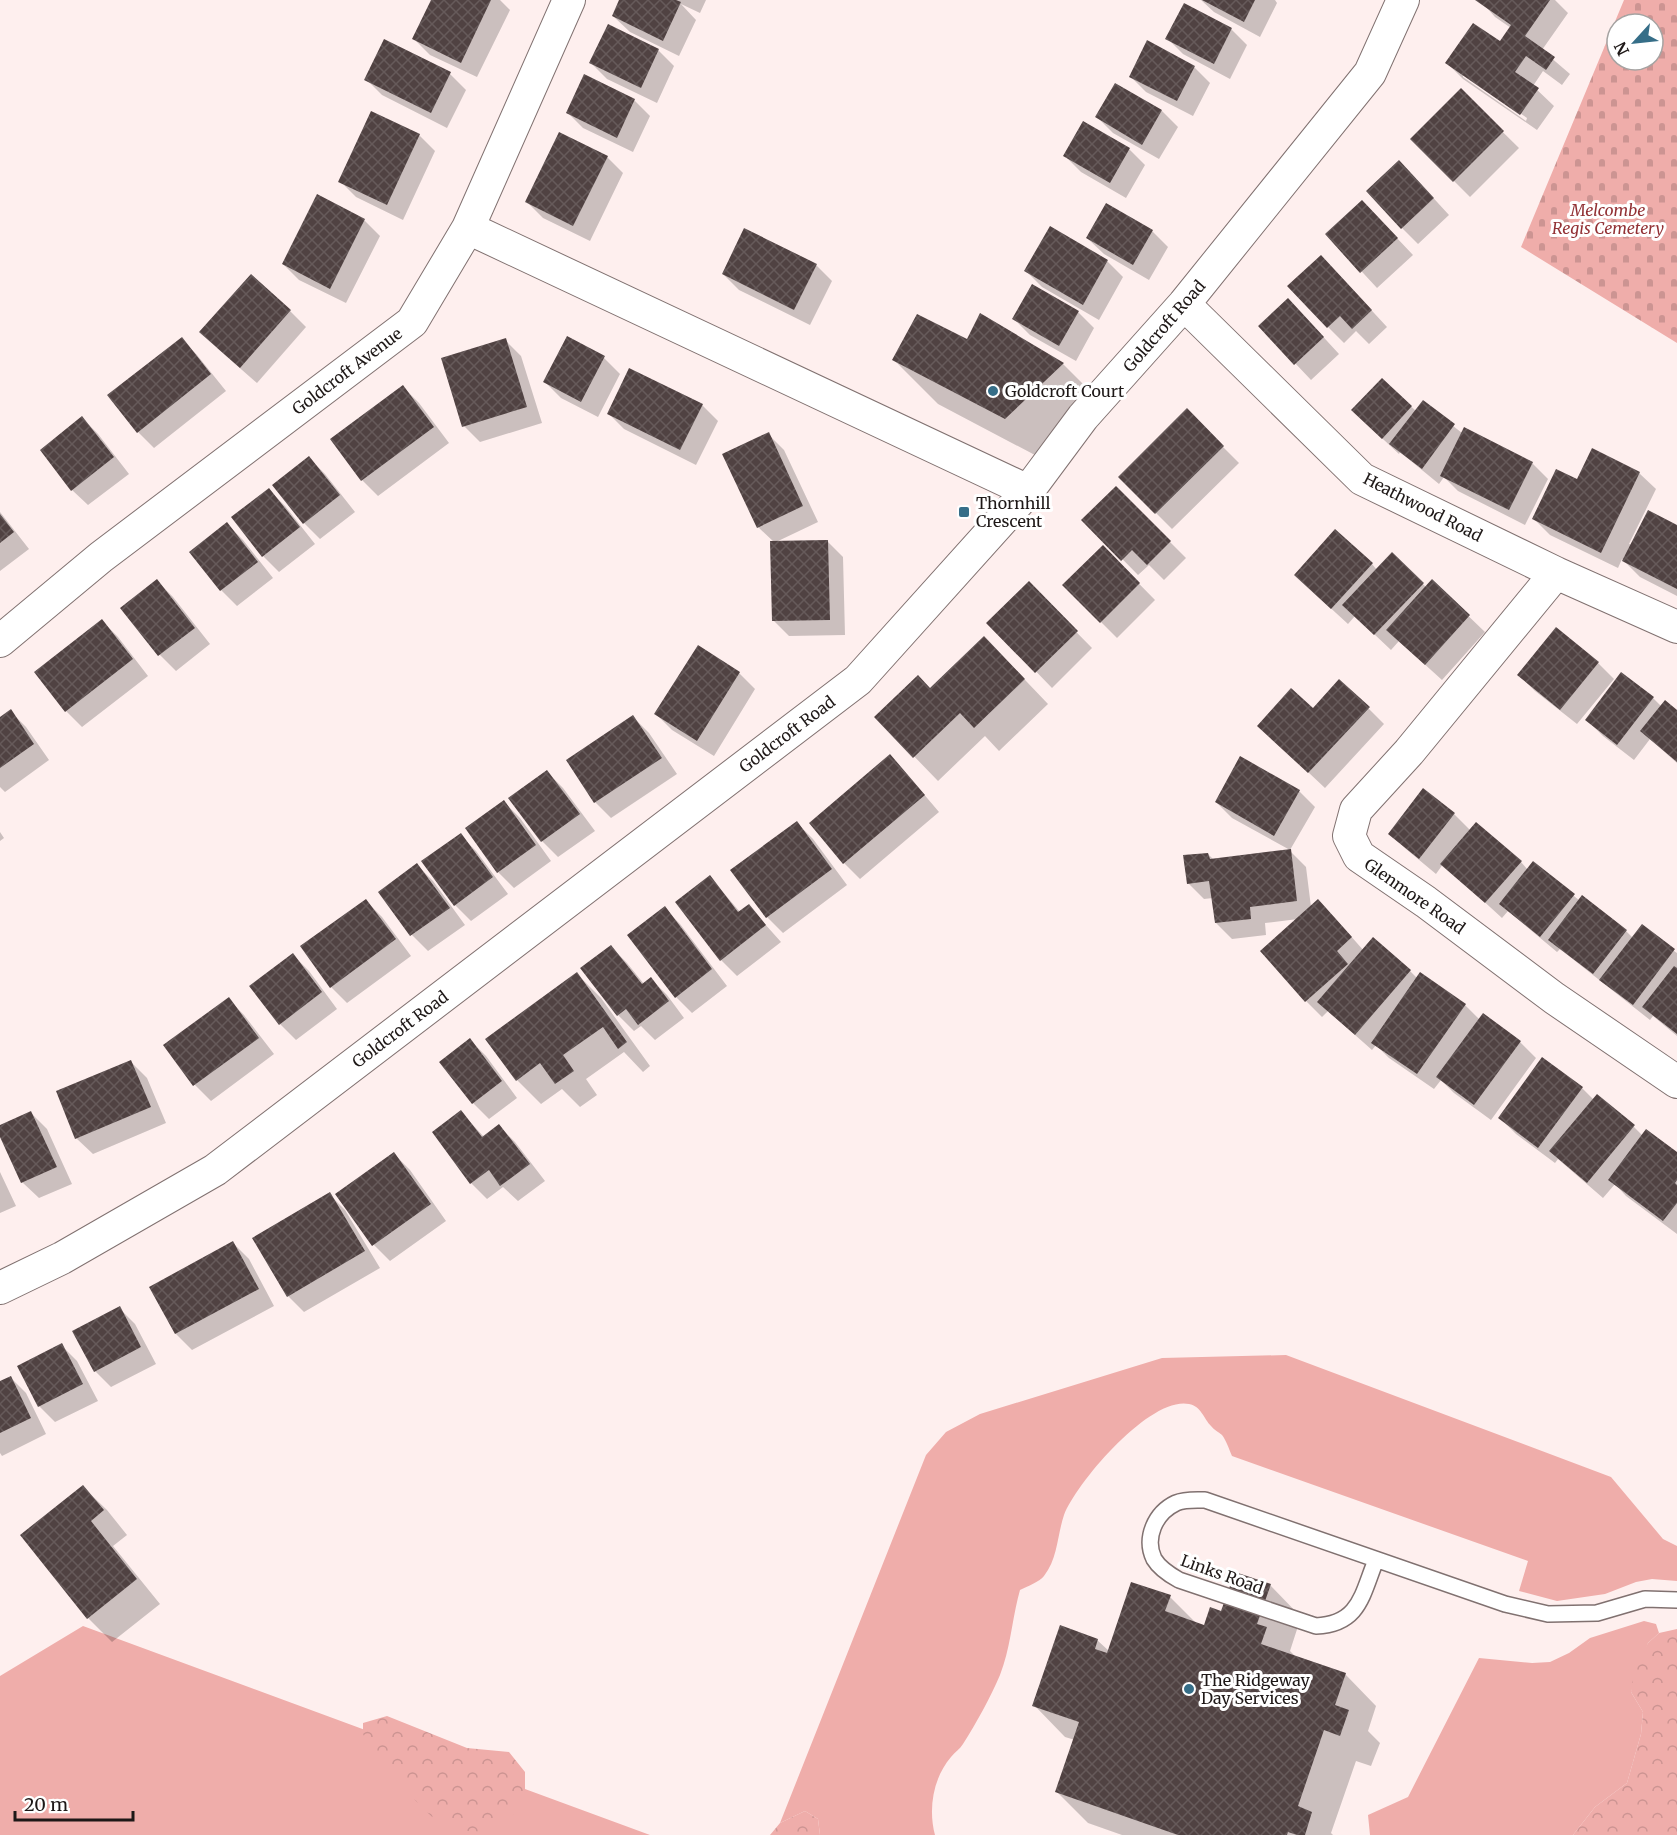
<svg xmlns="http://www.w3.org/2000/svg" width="1677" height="1835" viewBox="0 0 1677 1835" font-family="Merriweather,serif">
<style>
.green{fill:#efadaa}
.forest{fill:url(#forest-crowns)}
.cemetery{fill:url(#cemetery-stones);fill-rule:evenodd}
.shadow{fill:#0003;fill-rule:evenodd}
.building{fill:url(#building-cross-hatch)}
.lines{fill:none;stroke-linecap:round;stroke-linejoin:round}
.lane-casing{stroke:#807170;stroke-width:18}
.street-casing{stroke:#807170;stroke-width:34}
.lane{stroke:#fff;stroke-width:15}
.street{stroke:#fff;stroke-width:32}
.poi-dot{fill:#366e88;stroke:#fff;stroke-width:2}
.labels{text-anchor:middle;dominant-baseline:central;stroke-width:6;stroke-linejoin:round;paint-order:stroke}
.park-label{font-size:16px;font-style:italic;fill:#923135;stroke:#fff}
.street-label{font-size:16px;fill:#1e1817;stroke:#fff}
.poi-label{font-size:16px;fill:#1e1817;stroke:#fff;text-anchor:start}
</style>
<defs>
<pattern id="forest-crowns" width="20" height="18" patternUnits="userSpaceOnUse" patternTransform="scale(1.5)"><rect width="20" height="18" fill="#efadaa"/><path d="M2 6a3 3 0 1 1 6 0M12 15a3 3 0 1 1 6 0" fill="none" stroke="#cc9492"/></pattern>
<pattern id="cemetery-stones" width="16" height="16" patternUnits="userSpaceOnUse" patternTransform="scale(1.5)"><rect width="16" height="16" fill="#efadaa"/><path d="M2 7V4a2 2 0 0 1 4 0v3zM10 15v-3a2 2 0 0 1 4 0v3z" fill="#cc9492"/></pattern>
<pattern id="building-cross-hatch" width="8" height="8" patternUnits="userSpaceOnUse" patternTransform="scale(1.5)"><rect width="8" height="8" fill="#504242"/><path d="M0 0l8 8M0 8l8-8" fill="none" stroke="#665a5a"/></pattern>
</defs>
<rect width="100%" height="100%" fill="#feefee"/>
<path class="green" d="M1286 1355 1611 1477 1663 1539 1677 1546V1581L1652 1579 1636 1582 1605 1594 1557 1601 1519 1591 1528 1561 1232 1456C1229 1449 1226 1440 1222 1435 1219 1432 1214 1430 1211 1426 1204 1419 1201 1406 1189 1404 1150 1396 1077 1482 1064 1515 1057 1536 1058 1558 1044 1576 1039 1582 1028 1586 1020 1590 1012 1618 1011 1647 1000 1675 990 1698 977 1722 963 1744 960 1749 955 1752 951 1757 933 1778 928 1809 935 1835H820L818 1819 805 1811 780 1823 926 1455 946 1432 980 1414 1162 1358Z
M1644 1621 1656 1624 1659 1633 1648 1643 1631 1692 1643 1712 1641 1734 1627 1783 1595 1807 1573 1835H1370L1368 1815 1408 1797 1479 1658 1532 1663 1550 1662 1569 1653 1590 1638Z
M83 1626 650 1835H0V1676Z"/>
<path class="forest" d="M1677 1629V1835H1573L1595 1807 1627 1783 1641 1734 1643 1712 1631 1692 1634 1669 1648 1643 1659 1633Z
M387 1716 467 1748 509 1752 525 1772V1793L518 1809 507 1821 484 1832 453 1830 431 1816 378 1763 363 1734V1723Z
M805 1811 818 1819 820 1835H770L780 1823Z"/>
<path class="cemetery" d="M1624 0H1677V343L1521 247ZM1617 24H1653V60H1617Z"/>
<path class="shadow" d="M432 0H500L510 10 477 77 430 55 414 39Z
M621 0H706L700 13 681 4 696 20 679 56 630 32 613 16Z
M1201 0H1275L1277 3 1260 37 1214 12Z
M1480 0H1555L1568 13 1542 50 1570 74 1562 85 1543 71 1533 86 1554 106 1537 130 1463 79 1447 63 1500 43 1511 28 1495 17ZM1463 74 1527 118 1526 121 1463 77Z
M1231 29 1247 45 1230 79 1183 54 1167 38Z
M385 41 450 74 466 90 447 128 382 95 366 79Z
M658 50 674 66 657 103 607 79 591 63Z
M1194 67 1210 83 1193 116 1146 92 1130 76Z
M1116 85 1162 111 1178 127 1159 159 1113 133 1097 117Z
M1461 91 1519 148 1470 197 1412 139Z
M634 100 650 116 633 152 583 128 567 112Z
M419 135 435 151 403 220 356 197 340 181Z
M1129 149 1145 165 1126 198 1081 172 1065 156Z
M607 157 623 173 590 241 543 218 527 202Z
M1415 178 1449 215 1418 244 1402 228Z
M1378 218 1413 255 1377 288 1327 234Z
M364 220 380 236 346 303 299 280 283 264Z
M1152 231 1168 247 1149 280 1104 254 1087 238Z
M1107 261 1123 277 1099 320 1042 287 1026 271Z
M816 265 832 281 810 325 739 290 723 274Z
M1337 273 1387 327 1369 344 1356 331 1344 343 1328 327Z
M1032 286 1078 312 1094 328 1076 361 1030 335 1014 319Z
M290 311 306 327 257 383 217 348Z
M981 315 1063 364 1107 408 1050 463 938 404 894 360 967 341Z
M1304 316 1339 354 1311 380 1260 326Z
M182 339 197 355 226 391 154 448 138 432 109 396Z
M505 340 521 356 542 423 480 442 464 426Z
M604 358 620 374 598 417 561 398 545 382Z
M1382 380 1416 411 1423 402 1462 433 1532 463 1548 479 1525 525 1458 491 1444 477 1439 484 1400 452 1399 454 1369 426Z
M403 387 419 403 449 443 378 496 362 480 332 440Z
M702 405 718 421 696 465 624 429 608 413Z
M1187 411 1239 463 1172 529 1120 477Z
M82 418 98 434 129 474 88 505 72 490Z
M768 434 784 450 818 522 776 542 827 541 843 557 845 635 789 636 773 620 774 542 758 527Z
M309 458 325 474 355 512 320 539 304 523 274 486Z
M1639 473 1656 489 1629 544 1632 545 1677 526V596L1640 577 1622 559 1618 568 1550 535 1534 519 1578 481Z
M1116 488 1186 558 1164 580 1149 565 1138 575 1084 520Z
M269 490 285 506 315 544 279 572 263 556Z
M0 512 29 549 0 571Z
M227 524 243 540 273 578 237 606 221 590Z
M1103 547 1155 600 1117 638 1064 585Z
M1392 555 1426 587 1432 581 1485 632 1442 680 1399 641 1391 650 1355 616 1348 624 1312 591 1372 564 1377 570Z
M157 581 173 597 210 644 176 671 160 655 122 608Z
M1029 584 1092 648 1052 688 989 623Z
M102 621 118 637 148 676 82 727 66 711Z
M1557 629 1598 663 1614 679 1577 724 1535 691 1519 675Z
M1008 662 1048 704 999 751 985 736 938 781 876 717 931 690Z
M739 673 755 689 714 756 672 730 656 714Z
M1653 698 1662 707 1677 712V763L1650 739 1634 760 1603 736 1587 720Z
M1368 708 1384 724 1325 788 1275 741 1313 710Z
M10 711 26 727 49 760 5 792 0 787V719Z
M633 717 649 733 677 774 611 818 595 802Z
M547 772 563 788 595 831 558 857 542 841Z
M905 772 939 812 860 879 844 863Z
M1424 790 1454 814 1471 831 1521 862 1528 870 1534 863 1580 901 1626 931 1633 938 1642 926 1674 951 1677 953V1036L1653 1016 1650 1020 1560 949 1557 952 1508 911 1502 918 1443 864 1436 874 1406 849 1390 833Z
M1299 791 1315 807 1290 850 1232 818 1216 802Z
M504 802 520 818 551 861 514 888 498 872Z
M797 823 813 839 847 885 783 933 767 917Z
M0 832 4 838 0 841Z
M460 835 476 851 508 894 471 921 455 905Z
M1290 851 1306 867 1311 907 1334 917 1364 951 1410 971 1417 978 1465 1005 1480 1020 1484 1015 1520 1042 1536 1058 1491 1120 1454 1093 1441 1080 1434 1089 1389 1058 1376 1045 1372 1050 1328 1011 1322 1017 1306 1001 1262 951 1298 919 1265 923 1266 935 1232 939 1216 923 1213 898 1204 899 1188 883 1208 854 1214 860Z
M417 865 433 881 465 925 428 951 412 935 380 892Z
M710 877 740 912 749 906 781 942 737 976 721 960Z
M366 901 382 917 411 956 347 1003 331 987Z
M664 908 680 924 727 986 692 1013 676 997Z
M611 947 627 963 644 984 651 979 667 995 684 1018 655 1040 641 1026 634 1031 618 1015Z
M293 955 309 971 337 1009 296 1040 280 1024Z
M577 974 601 998 650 1066 643 1072 624 1052 586 1079 597 1095 580 1107 562 1089 541 1104 517 1080Z
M228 999 244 1015 274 1054 211 1101 195 1085 165 1045Z
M470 1040 486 1056 517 1098 489 1119 473 1103Z
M131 1062 147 1078 166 1123 93 1154 76 1138Z
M1582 1088 1594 1100 1634 1127 1643 1136 1677 1154V1234L1626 1196 1615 1184 1603 1198 1558 1159 1555 1163 1516 1134 1500 1118Z
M461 1112 484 1137 499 1126 515 1142 545 1181 518 1201 503 1187 487 1199 471 1183Z
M31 1113 47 1129 72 1184 39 1198 22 1182 0 1133V1127Z
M394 1154 410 1170 446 1221 390 1261 374 1245Z
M0 1172 16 1206 0 1213Z
M329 1194 345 1210 380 1268 304 1312 288 1296 254 1239Z
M233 1243 249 1259 274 1306 192 1350 176 1334 151 1288Z
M119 1308 135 1324 156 1364 111 1387 95 1371Z
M61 1345 77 1361 98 1401 55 1422 39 1406Z
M10 1377 26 1393 46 1434 2 1456 0 1453V1382Z
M83 1487 107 1510 127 1535 113 1546 160 1604 112 1642 88 1618 22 1536Z
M1270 1585 1301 1617 1290 1651 1296 1657 1345 1674 1376 1706 1368 1731 1380 1743 1371 1766 1356 1761 1331 1833 1333 1835H1122L1088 1823 1057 1792 1075 1740 1065 1737 1034 1705 1097 1640 1109 1651 1170 1597 1197 1624 1205 1627 1222 1613Z"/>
<path class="building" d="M431 0H491L461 63 412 39Z
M619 0H676L681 2 663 41 612 16Z
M1202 0H1255L1244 22Z
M1475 0H1550L1525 36 1555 57 1546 70 1526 56 1515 72 1539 88 1520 115 1445 63 1473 23 1500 41 1511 25Z
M1184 3 1232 28 1214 64 1165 39Z
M608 24 659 49 641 88 589 63Z
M384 39 451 72 431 113 364 80Z
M1147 40 1195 66 1177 101 1129 77Z
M584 74 635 99 617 138 566 113Z
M1115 83 1162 110 1142 145 1095 117Z
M1461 88 1504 131 1453 182 1410 139Z
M371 111 420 134 387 205 338 182Z
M1083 121 1130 148 1110 183 1063 156Z
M559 132 608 156 573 226 525 202Z
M1399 160 1434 198 1401 229 1366 191Z
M317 194 365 219 330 289 282 264Z
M1362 200 1398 238 1360 273 1325 234Z
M1106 203 1153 230 1133 265 1086 238Z
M1050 226 1108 260 1083 305 1024 271Z
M744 228 817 264 794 310 722 274Z
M1321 255 1372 310 1352 329 1340 316 1327 328 1287 286Z
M251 274 291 310 240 368 199 332Z
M1032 284 1079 311 1059 346 1012 319Z
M1288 298 1324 337 1294 365 1258 326Z
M980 313 1064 363 1005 419 892 360 917 314 967 339Z
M567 336 605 356 581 402 543 382Z
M182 337 211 374 137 433 107 395Z
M506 338 527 407 462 427 441 358Z
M629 368 703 404 680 450 607 414Z
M1382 378 1412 406 1382 439 1351 410Z
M403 385 434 427 361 481 330 439Z
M1423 400 1455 424 1422 469 1389 444Z
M1187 408 1224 446 1155 514 1118 477Z
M82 416 114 457 71 491 40 450Z
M1464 427 1533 462 1509 510 1440 476Z
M769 432 803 506 757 528 722 454Z
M1592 448 1640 472 1601 553 1532 519 1556 469 1577 479Z
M309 456 340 495 303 524 272 485Z
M1116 486 1171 541 1147 565 1132 550 1121 561 1081 520Z
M269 488 300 527 262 557 231 517Z
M1648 510 1677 525V589L1622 561Z
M0 514 14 532 0 543Z
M227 522 258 562 220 591 189 552Z
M1335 529 1373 563 1331 609 1294 575Z
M828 540 830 620 772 621 770 541Z
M1103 545 1140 583 1100 623 1062 585Z
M1392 552 1424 583 1374 635 1342 605Z
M157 579 195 628 158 656 120 608Z
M1432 579 1470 615 1425 665 1386 630Z
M1029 581 1078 631 1035 673 986 623Z
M102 619 133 659 65 712 34 672Z
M1556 627 1599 662 1560 710 1517 675Z
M984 636 1025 679 974 728 960 713 913 758 874 717 918 675 930 688Z
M698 645 740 672 697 741 654 714Z
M1621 672 1654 697 1617 745 1585 720Z
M1339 679 1370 707 1308 773 1257 726 1291 688 1313 708Z
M1665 700 1677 710V762L1640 731Z
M11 709 34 744 0 768V717Z
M633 715 662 758 594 803 566 760Z
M890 754 925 795 843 864 809 823Z
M1240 756 1300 790 1274 836 1215 802Z
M547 770 580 814 541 842 508 798Z
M1423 788 1455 813 1419 859 1388 834Z
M504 800 536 845 497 873 465 828Z
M797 821 832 869 766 918 730 870Z
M1476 822 1522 861 1485 903 1440 864Z
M461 833 493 877 454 906 421 861Z
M1291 849 1297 901 1250 907 1251 919 1215 923 1209 881 1187 884 1183 855 1208 853 1210 859Z
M1533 861 1575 894 1540 937 1499 904Z
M417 863 450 908 410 936 378 892Z
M710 875 738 912 749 904 766 925 720 961 675 902Z
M1582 895 1627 930 1593 974 1548 940Z
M366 899 396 939 330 988 300 946Z
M1318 899 1352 937 1337 951 1348 964 1305 1002 1260 951Z
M665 906 712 969 675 998 627 935Z
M1642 924 1675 949 1633 1005 1599 980Z
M1373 937 1411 970 1355 1035 1317 1002Z
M611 945 642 984 651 977 669 1001 638 1025 626 1009 617 1016 580 968Z
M293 953 322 992 279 1025 249 986Z
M1674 966 1677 968V1034L1642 1007Z
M577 972 627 1042 618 1049 603 1027 563 1055 574 1071 555 1084 540 1063 516 1081 485 1039Z
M1420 972 1466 1004 1417 1074 1371 1043Z
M229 997 259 1038 193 1086 163 1045Z
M1483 1013 1521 1041 1474 1105 1436 1077Z
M470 1038 502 1081 472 1104 439 1062Z
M1542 1057 1583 1087 1538 1148 1498 1118Z
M131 1060 151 1107 75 1139 56 1091Z
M1597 1094 1635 1125 1587 1183 1549 1151Z
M461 1110 482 1137 499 1124 530 1164 500 1186 489 1170 470 1184 432 1132Z
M31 1111 57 1167 21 1183 0 1137V1125Z
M1646 1129 1677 1152V1180L1675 1183 1677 1185V1203L1663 1221 1608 1180Z
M394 1152 431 1204 372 1246 335 1194Z
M330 1192 365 1251 287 1297 252 1238Z
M233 1241 259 1289 175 1334 149 1287Z
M120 1306 141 1347 94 1372 72 1331Z
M62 1343 83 1384 38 1407 17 1366Z
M11 1376 31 1418 0 1433V1381Z
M83 1485 104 1510 91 1521 137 1579 87 1619 20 1535Z
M1235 1572 1271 1584 1257 1624 1267 1627 1261 1644 1346 1673 1335 1705 1349 1710 1340 1736 1324 1730 1298 1806 1312 1812 1305 1835H1297L1288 1832 1287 1835H1178L1055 1792 1079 1722 1032 1706 1060 1625 1098 1639 1095 1649 1107 1653 1131 1582 1171 1595 1165 1611 1204 1625 1210 1607 1221 1611Z"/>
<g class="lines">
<defs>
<path id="lane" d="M1376 1560C1362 1594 1360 1624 1316 1626L1179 1580C1170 1575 1160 1569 1154 1559 1144 1538 1155 1513 1176 1503 1185 1499 1195 1500 1205 1500L1505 1604 1548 1614 1597 1613 1645 1599 1677 1600"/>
<path id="street" d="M468 228 1028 491
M1184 304 1362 479 1556 573 1677 627
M1556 573 1409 752 1356 810 1349 836 1359 856 1426 902 1554 998 1677 1082
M0 641 101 557 412 322 468 228 569 0
M0 1288 62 1258 215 1170 858 680 1028 491 1083 417 1184 304 1370 73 1403 0"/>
</defs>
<use href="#lane" class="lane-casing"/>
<use href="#street" class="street-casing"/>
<use href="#lane" class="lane"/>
<use href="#street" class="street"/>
</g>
<g class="poi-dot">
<circle cx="993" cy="391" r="6"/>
<rect x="958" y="506" width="12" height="12" rx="3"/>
<circle cx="1189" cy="1689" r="6"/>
</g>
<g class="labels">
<g class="park-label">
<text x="1608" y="210">Melcombe<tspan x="1608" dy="18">Regis Cemetery</tspan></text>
</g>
<g class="street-label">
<text transform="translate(1164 326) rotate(-49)">Goldcroft Road</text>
<text transform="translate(347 371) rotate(-37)">Goldcroft Avenue</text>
<text transform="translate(1423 507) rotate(27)">Heathwood Road</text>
<text transform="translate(787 734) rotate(-37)">Goldcroft Road</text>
<text transform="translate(1415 896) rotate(35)">Glenmore Road</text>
<text transform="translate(400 1029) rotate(-37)">Goldcroft Road</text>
<text transform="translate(1222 1574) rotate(20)">Links Road</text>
</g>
<g class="poi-label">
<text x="1005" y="391">Goldcroft Court</text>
<text x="976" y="503">Thornhill<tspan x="976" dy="18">Crescent</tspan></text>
<text x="1201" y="1680">The Ridgeway<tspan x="1201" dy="18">Day Services</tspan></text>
</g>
</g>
<g transform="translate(1635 42) rotate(243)"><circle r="28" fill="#ffffff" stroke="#a5a3a2" stroke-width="1.5"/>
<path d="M0-4.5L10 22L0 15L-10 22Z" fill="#366e88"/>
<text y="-9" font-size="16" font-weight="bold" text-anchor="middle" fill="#1e1817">N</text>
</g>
<path d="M15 1811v9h118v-9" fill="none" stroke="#1e1817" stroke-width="3"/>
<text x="24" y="1811" font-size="18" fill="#1e1817" stroke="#ffffff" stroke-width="4.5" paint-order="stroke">20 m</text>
</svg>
